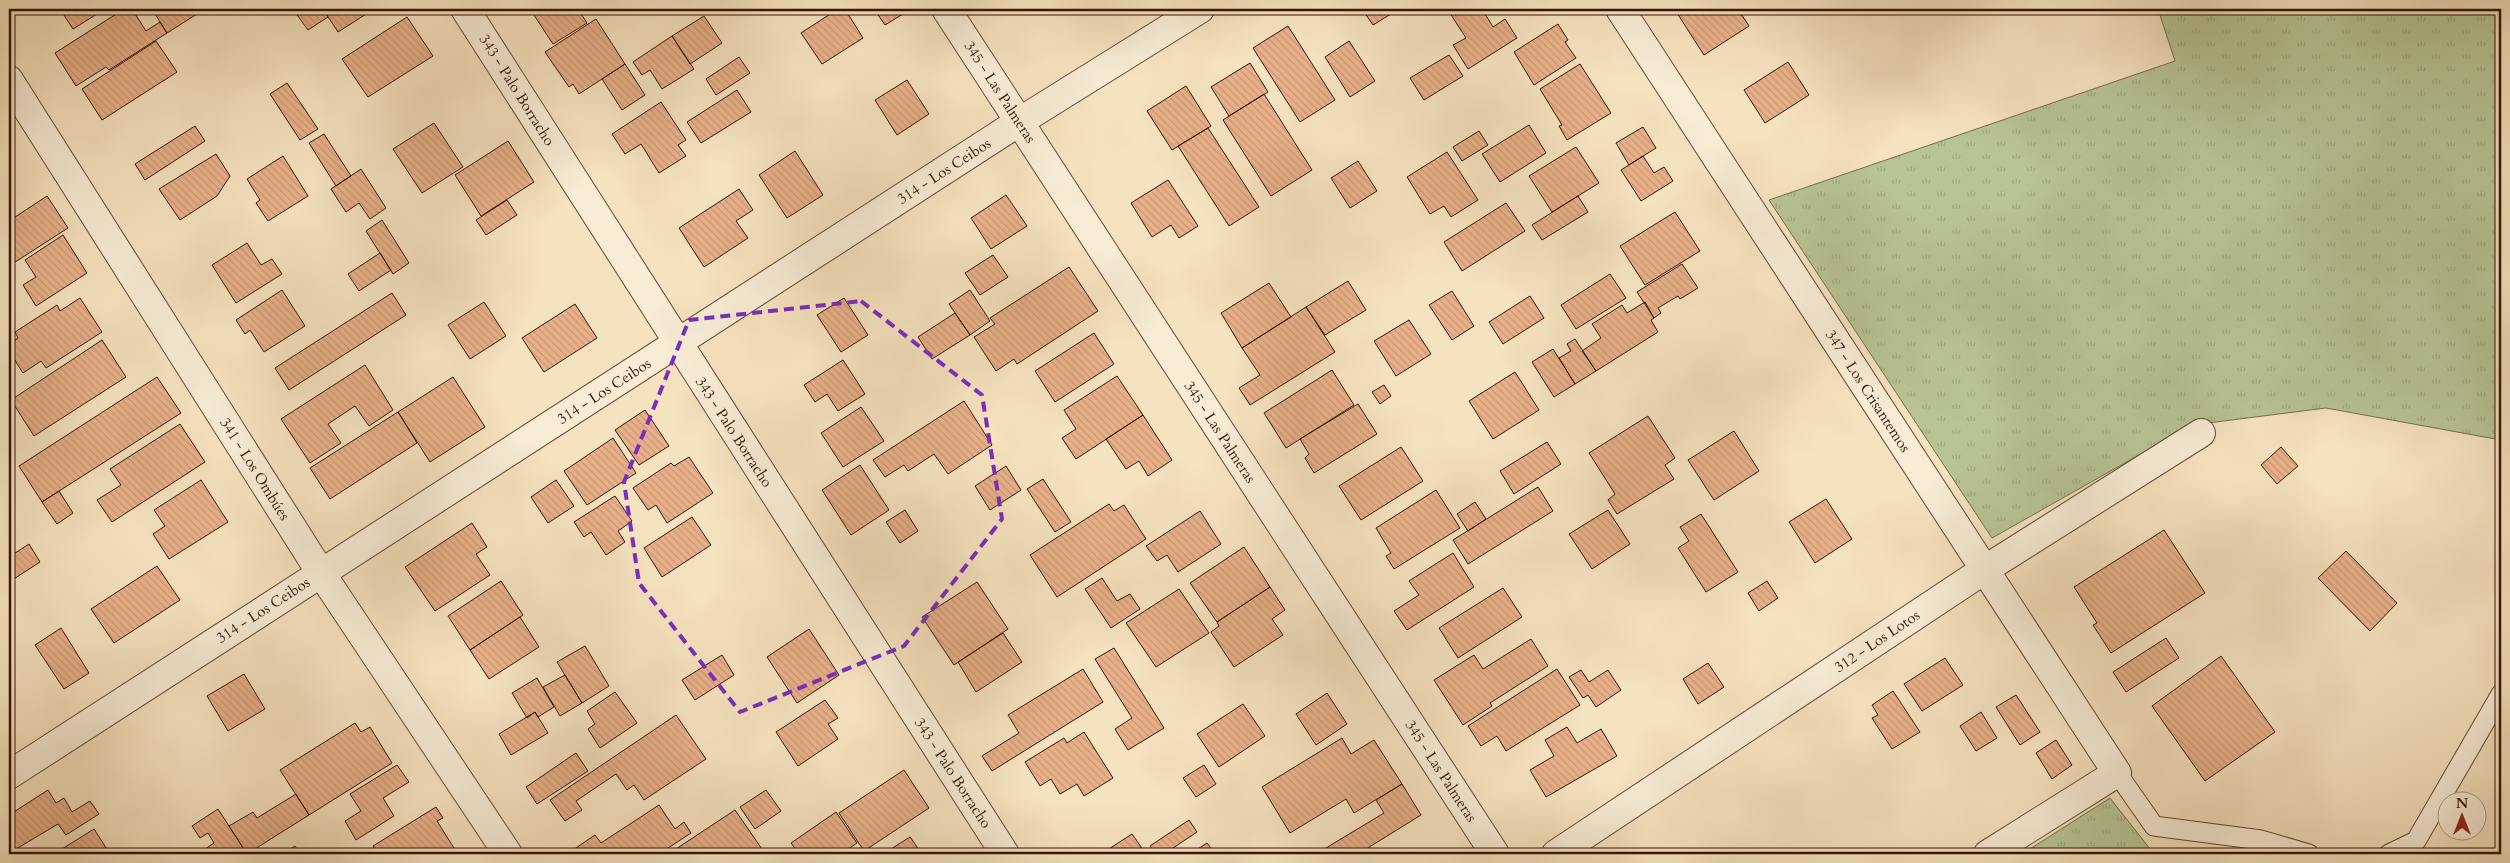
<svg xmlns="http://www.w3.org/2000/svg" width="2510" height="863" viewBox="0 0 2510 863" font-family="Cardo,serif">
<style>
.grass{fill:url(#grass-tufts);stroke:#766c4e}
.building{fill:url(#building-back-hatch);stroke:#351407}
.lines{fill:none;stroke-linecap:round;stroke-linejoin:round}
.lane-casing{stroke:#654835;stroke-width:21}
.street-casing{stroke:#654835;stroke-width:30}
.lane{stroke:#f8ecd5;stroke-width:19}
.street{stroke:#f8ecd5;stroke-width:28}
.marked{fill:none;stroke:#7b2cbf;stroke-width:4;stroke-dasharray:10 6;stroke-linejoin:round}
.labels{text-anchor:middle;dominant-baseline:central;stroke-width:4;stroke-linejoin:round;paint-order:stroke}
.street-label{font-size:15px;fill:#351407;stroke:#f8ecd5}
</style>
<defs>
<pattern id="grass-tufts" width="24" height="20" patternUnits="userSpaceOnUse" patternTransform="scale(1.25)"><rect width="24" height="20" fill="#b8c494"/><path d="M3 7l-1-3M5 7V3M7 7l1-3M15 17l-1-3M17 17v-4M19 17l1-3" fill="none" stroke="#9fa87e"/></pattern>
<pattern id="building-back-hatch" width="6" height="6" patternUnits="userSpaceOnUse" patternTransform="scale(1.25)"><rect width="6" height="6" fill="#e8b18a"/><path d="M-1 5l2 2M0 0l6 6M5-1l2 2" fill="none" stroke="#c89776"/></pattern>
</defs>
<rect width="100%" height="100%" fill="#f5e2be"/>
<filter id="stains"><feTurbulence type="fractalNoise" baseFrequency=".004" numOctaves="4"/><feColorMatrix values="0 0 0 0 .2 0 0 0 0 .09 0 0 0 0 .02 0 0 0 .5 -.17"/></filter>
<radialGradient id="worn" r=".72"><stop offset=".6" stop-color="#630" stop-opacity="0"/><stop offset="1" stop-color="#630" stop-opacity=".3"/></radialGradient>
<path class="grass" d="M2158 9H2501V440L2326 408 2192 425 1992 538 1769 200 2175 61Z
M2110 798 2154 854H2022Z"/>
<path class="building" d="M60 9H105L73 29Z
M124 9H132L146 31 160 22 167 33 109 70 106 67 76 86 55 53Z
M152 9H205L167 33Z
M301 9H323L328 17 308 30 295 12Z
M323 9H374L338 32Z
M537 9H578L587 23 553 44 532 12Z
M838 9H845L863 38 822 64 801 33Z
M874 9H899L903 14 885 25Z
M1362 9H1399L1373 25Z
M1482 9 1493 27 1505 19 1517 38 1468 69 1453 45 1466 38 1448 10Z
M1684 9H1738L1749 26 1704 55 1677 13Z
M704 16 722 43 690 64 672 36Z
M407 17 433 56 368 97 342 59Z
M596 19 625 64 579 94 573 84 569 87 545 52Z
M1558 24 1568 40 1565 42 1576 58 1534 85 1514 52Z
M1288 26 1335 100 1300 122 1253 48Z
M672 36 694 69 662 89 650 70 642 75 633 62Z
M156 41 177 72 102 120 82 89Z
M1349 41 1375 81 1350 97 1325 57Z
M1449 55 1463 76 1424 100 1410 78Z
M739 57 750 73 716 95 706 79Z
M1788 62 1809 95 1765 123 1744 90Z
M1250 63 1268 92 1229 116 1211 87Z
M625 64 645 95 622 110 602 79Z
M1580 64 1611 113 1567 140 1559 126 1562 125 1540 89Z
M907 80 929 114 897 135 875 100Z
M287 83 318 129 300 140 270 94Z
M1186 86 1211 126 1172 150 1147 111Z
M737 90 751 112 701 143 687 122Z
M1264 94 1312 170 1271 196 1223 120Z
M661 102 686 140 678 145 686 156 659 173 641 144 625 154 612 134Z
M434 123 463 167 422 193 393 149Z
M1529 125 1546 153 1500 182 1482 154Z
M195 126 205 141 145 180 135 164Z
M1643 127 1656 148 1629 165 1616 143Z
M1208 128 1259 207 1229 226 1178 146Z
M1479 131 1488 145 1462 161 1453 147Z
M324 134 351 176 336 186 309 143Z
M508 141 534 182 481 216 455 175Z
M1576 147 1599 183 1552 212 1529 176Z
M795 151 823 195 787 218 759 175Z
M1447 152 1478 200 1451 217 1444 206 1430 214 1407 177Z
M216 154 230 176 217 196 180 220 159 189Z
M283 156 308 196 268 221 256 203 260 200 247 179Z
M1643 156 1654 173 1664 167 1673 181 1641 201 1621 170Z
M1358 161 1377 191 1350 208 1331 178Z
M361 169 386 208 370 219 359 203 346 212 331 189Z
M1168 180 1198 226 1179 238 1171 225 1152 237 1131 203Z
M739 189 753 210 736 221 748 238 704 267 679 228Z
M1006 195 1027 226 991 249 971 218Z
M47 196 68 228 9 266V221Z
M1578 196 1588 212 1542 240 1532 225Z
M507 200 517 215 486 235 476 220Z
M1506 203 1525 231 1462 271 1444 242Z
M1675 212 1700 251 1645 285 1620 246Z
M382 220 409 263 393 274 366 231Z
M63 235 87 273 36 306 23 285 36 277 25 260Z
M247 243 261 265 272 259 282 274 236 303 212 265Z
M380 253 391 270 359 291 348 274Z
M993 255 1008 277 980 295 965 273Z
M1682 264 1698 288 1680 299 1678 296 1658 308 1661 313 1654 318 1637 292Z
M1069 267 1098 311 1017 364 1014 359 996 371 974 337 995 324 990 318Z
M1610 274 1626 298 1576 329 1561 305Z
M1348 281 1366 310 1325 335 1306 307Z
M1269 283 1291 317 1242 348 1221 313Z
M282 290 305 326 264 352 250 330 245 334 236 320Z
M970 290 990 321 970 335 949 304Z
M1452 291 1474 326 1452 340 1429 305Z
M392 293 406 315 289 390 275 368Z
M1530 296 1544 318 1503 344 1489 322Z
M80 298 102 332 46 368 41 361 23 373 9 351V344L18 338 15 332 57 305 60 311Z
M844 298 868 335 841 352 817 315Z
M484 302 506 336 470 359 448 325Z
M1645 302 1654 318 1651 320 1658 332 1596 371 1582 351 1601 338 1592 324 1622 305 1627 313Z
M575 304 597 338 544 372 522 338Z
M1306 307 1335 352 1250 405 1239 388 1260 375 1242 348Z
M955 313 970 335 932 359 918 337Z
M1409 320 1431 354 1396 376 1374 341Z
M1094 333 1114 364 1055 402 1035 371Z
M1575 339 1596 371 1575 384 1559 358 1571 351 1567 344Z
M102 340 126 377 34 436 11 400Z
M1553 349 1575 384 1554 397 1532 362Z
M843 360 865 394 838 411 827 394 815 402 804 385Z
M365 365 393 410 369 426 355 406 328 424 341 443 310 463 281 419Z
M1332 370 1354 405 1286 448 1264 413Z
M1515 372 1539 410 1493 439 1469 401Z
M1117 376 1143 415 1076 459 1062 438 1076 429 1064 410Z
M157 377 181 413 42 502 19 466Z
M453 377 485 427 430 462 398 412Z
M1384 385 1391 396 1380 404 1372 392Z
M964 401 992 445 948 474 934 454 908 471 904 465 885 477 873 460Z
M1358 404 1377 434 1314 473 1305 458 1309 454 1300 439Z
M861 407 884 441 843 467 821 433Z
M645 410 669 446 639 465 615 430Z
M398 412 417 443 330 499 310 468Z
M1143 415 1172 460 1148 476 1139 461 1126 469 1106 439Z
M1648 416 1675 458 1665 465 1674 479 1617 514 1608 500 1615 494 1589 453Z
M180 424 205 462 112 522 97 500 121 485 110 469Z
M1734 431 1759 471 1714 500 1688 460Z
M613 438 636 473 587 505 564 471Z
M1547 442 1561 464 1514 494 1500 471Z
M1401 447 1423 481 1361 520 1339 486Z
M2281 447 2298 466 2277 484 2261 465Z
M689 457 713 493 667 523 656 505 648 510 633 488 671 463 674 466Z
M860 465 889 510 851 535 822 490Z
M1006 466 1021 490 990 510 975 486Z
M1043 479 1071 522 1055 532 1027 489Z
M201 480 228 522 169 559 153 534 165 526 154 510Z
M556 480 574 506 548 523 531 497Z
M1538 487 1553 511 1468 564 1453 540Z
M1436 490 1460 528 1394 569 1386 556 1391 553 1376 528Z
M59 491 73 513 57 524 42 502Z
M615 496 632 521 618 531 625 542 606 555 591 532 584 537 574 522Z
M1826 499 1852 539 1815 563 1789 522Z
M1475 502 1486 519 1468 531 1457 514Z
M1109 504 1114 511 1124 505 1146 539 1057 597 1030 555Z
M905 510 918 531 900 543 886 522Z
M1608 510 1630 544 1592 569 1569 534Z
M1200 511 1221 544 1178 572 1167 555 1157 561 1146 546Z
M1701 514 1738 572 1706 592 1678 548 1689 541 1680 527Z
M692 517 711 545 662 577 644 548Z
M472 523 487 547 476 554 490 575 435 611 405 567Z
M2164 530 2205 593 2111 653 2093 625 2097 623 2074 587Z
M29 544 40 562 9 582V557Z
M1244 547 1270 587 1217 622 1190 583Z
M2346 551 2397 603 2370 631 2318 578Z
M1453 553 1474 587 1407 630 1394 611 1419 595 1409 581Z
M157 566 180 600 114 643 91 609Z
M1102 578 1117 601 1130 594 1140 609 1111 628 1085 589Z
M501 581 523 615 470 650 448 616Z
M1767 581 1778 598 1759 611 1748 593Z
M977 582 1008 629 954 665 922 617Z
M1270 587 1285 610 1272 619 1283 635 1234 667 1211 632 1219 626 1217 622Z
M1503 588 1522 617 1458 658 1439 628Z
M1179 589 1209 633 1156 667 1126 623Z
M520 617 539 647 489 679 470 650Z
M61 628 89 673 64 689 35 645Z
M809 629 839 675 797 703 767 657Z
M1003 633 1022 662 976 692 958 662Z
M2166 638 2179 658 2126 692 2113 672Z
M1531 639 1548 666 1490 703 1492 706 1463 725 1434 680 1474 655 1483 669Z
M585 646 609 686 582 703 557 662Z
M1114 648 1164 728 1128 750 1115 729 1132 718 1095 659Z
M722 655 734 675 695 700 682 680Z
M2221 656 2275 732 2205 781 2152 706Z
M1945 658 1963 685 1922 711 1904 684Z
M1708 663 1724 687 1698 704 1683 679Z
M1083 669 1103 702 992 771 982 756 1019 733 1008 715Z
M1557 669 1580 705 1506 751 1497 736 1481 746 1468 726Z
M1581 670 1589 682 1608 670 1621 690 1596 707 1588 695 1583 698 1569 677Z
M244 674 265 709 228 731 207 696Z
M565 675 582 703 560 716 543 687Z
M537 678 554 707 538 717 535 712 527 718 512 693Z
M1893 691 1920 732 1892 749 1872 718 1878 715 1872 705Z
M615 692 637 723 600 748 588 729 595 724 587 711Z
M1327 693 1347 724 1316 745 1296 714Z
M2016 695 2040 732 2020 745 1996 707Z
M825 700 838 718 828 724 838 739 798 766 776 732Z
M1243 704 1265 736 1219 767 1197 734Z
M535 712 548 733 511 755 499 734Z
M1981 712 1997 738 1976 751 1960 726Z
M676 715 706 759 644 800 634 785 627 790 616 774 576 801 582 810 565 821 550 800Z
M355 723 361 732 370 727 392 763 309 815 280 770Z
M1567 727 1577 743 1601 729 1617 756 1546 797 1530 770 1554 756 1545 740Z
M1084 732 1113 778 1084 796 1077 784 1060 794 1051 779 1040 786 1025 762 1064 738 1067 743Z
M1342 738 1351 754 1374 740 1402 784 1354 813 1346 799 1290 833 1262 787Z
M2056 740 2072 765 2052 779 2036 753Z
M576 753 588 771 537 804 526 787Z
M397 765 409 782 383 798 394 816 356 840 345 821 361 811 350 794Z
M1204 765 1216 784 1196 797 1183 778Z
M904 770 929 808 864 851 839 813Z
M1402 784 1421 815 1358 854H1316L1384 813 1376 800Z
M48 790 56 803 64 798 72 812 90 801 99 814 66 835 58 824 11 852 9 848V815Z
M766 790 781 811 755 829 740 807Z
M296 794 309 815 247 854 229 826 253 812 257 818Z
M659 805 675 829 684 822 691 833 659 854H571L570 852 595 835 601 843Z
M436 807 443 818 437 821 457 853 378 854 373 846Z
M218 809 229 826 247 854H198L214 843 208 833 200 838 192 826Z
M735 810 764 852 760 854H675L673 851Z
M836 812 857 843 841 854H799L791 843Z
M1189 820 1197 832 1164 854H1156L1150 846Z
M94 829 110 854H54Z
M1132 834 1146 854H1101Z
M910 837 922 854H883Z
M1207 843 1215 854H1190Z
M295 846 300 854H283Z"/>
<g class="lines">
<defs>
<path id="lane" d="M2117 773 2154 826 2261 840 2309 854
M2389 854 2416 841 2501 694"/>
<path id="street" d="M465 9 1005 854
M946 9 1495 854
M1620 9 2117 773 1988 854
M9 80 321 573 508 854
M9 775 1019 122 1200 9
M1556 854 1984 570 2201 433"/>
</defs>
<use href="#lane" class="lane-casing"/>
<use href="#street" class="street-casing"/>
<use href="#lane" class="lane"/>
<use href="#street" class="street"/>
</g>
<path class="marked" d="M861 301 982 395 1002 519 904 646 740 712 639 583 624 482 689 320Z"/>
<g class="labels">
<g class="street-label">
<text transform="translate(517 90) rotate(58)">343 - Palo Borracho</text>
<text transform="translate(1000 92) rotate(57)">345 - Las Palmeras</text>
<text transform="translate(944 171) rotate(-33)">314 - Los Ceibos</text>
<text transform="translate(604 391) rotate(-33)">314 - Los Ceibos</text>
<text transform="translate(1868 391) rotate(57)">347 - Los Crisantemos</text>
<text transform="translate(734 432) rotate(57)">343 - Palo Borracho</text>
<text transform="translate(1220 432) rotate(57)">345 - Las Palmeras</text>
<text transform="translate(255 469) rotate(58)">341 - Los Ombúes</text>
<text transform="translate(263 610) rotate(-33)">314 - Los Ceibos</text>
<text transform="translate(1877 641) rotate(-34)">312 - Los Lotos</text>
<text transform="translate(1441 771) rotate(57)">345 - Las Palmeras</text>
<text transform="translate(953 773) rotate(57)">343 - Palo Borracho</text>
</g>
</g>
<rect width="2510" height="863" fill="none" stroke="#f5e2be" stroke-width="30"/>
<rect x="10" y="10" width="2490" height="843" fill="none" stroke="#351407" stroke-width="2.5"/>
<rect x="15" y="15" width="2480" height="833" fill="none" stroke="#351407"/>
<g transform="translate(2462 816)"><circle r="24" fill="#f8ecd5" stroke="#aa9683"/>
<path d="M0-4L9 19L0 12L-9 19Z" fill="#8f2418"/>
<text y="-8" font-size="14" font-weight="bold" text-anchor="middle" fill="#351407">N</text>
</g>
<rect width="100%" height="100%" filter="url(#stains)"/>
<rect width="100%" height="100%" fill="url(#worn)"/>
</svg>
